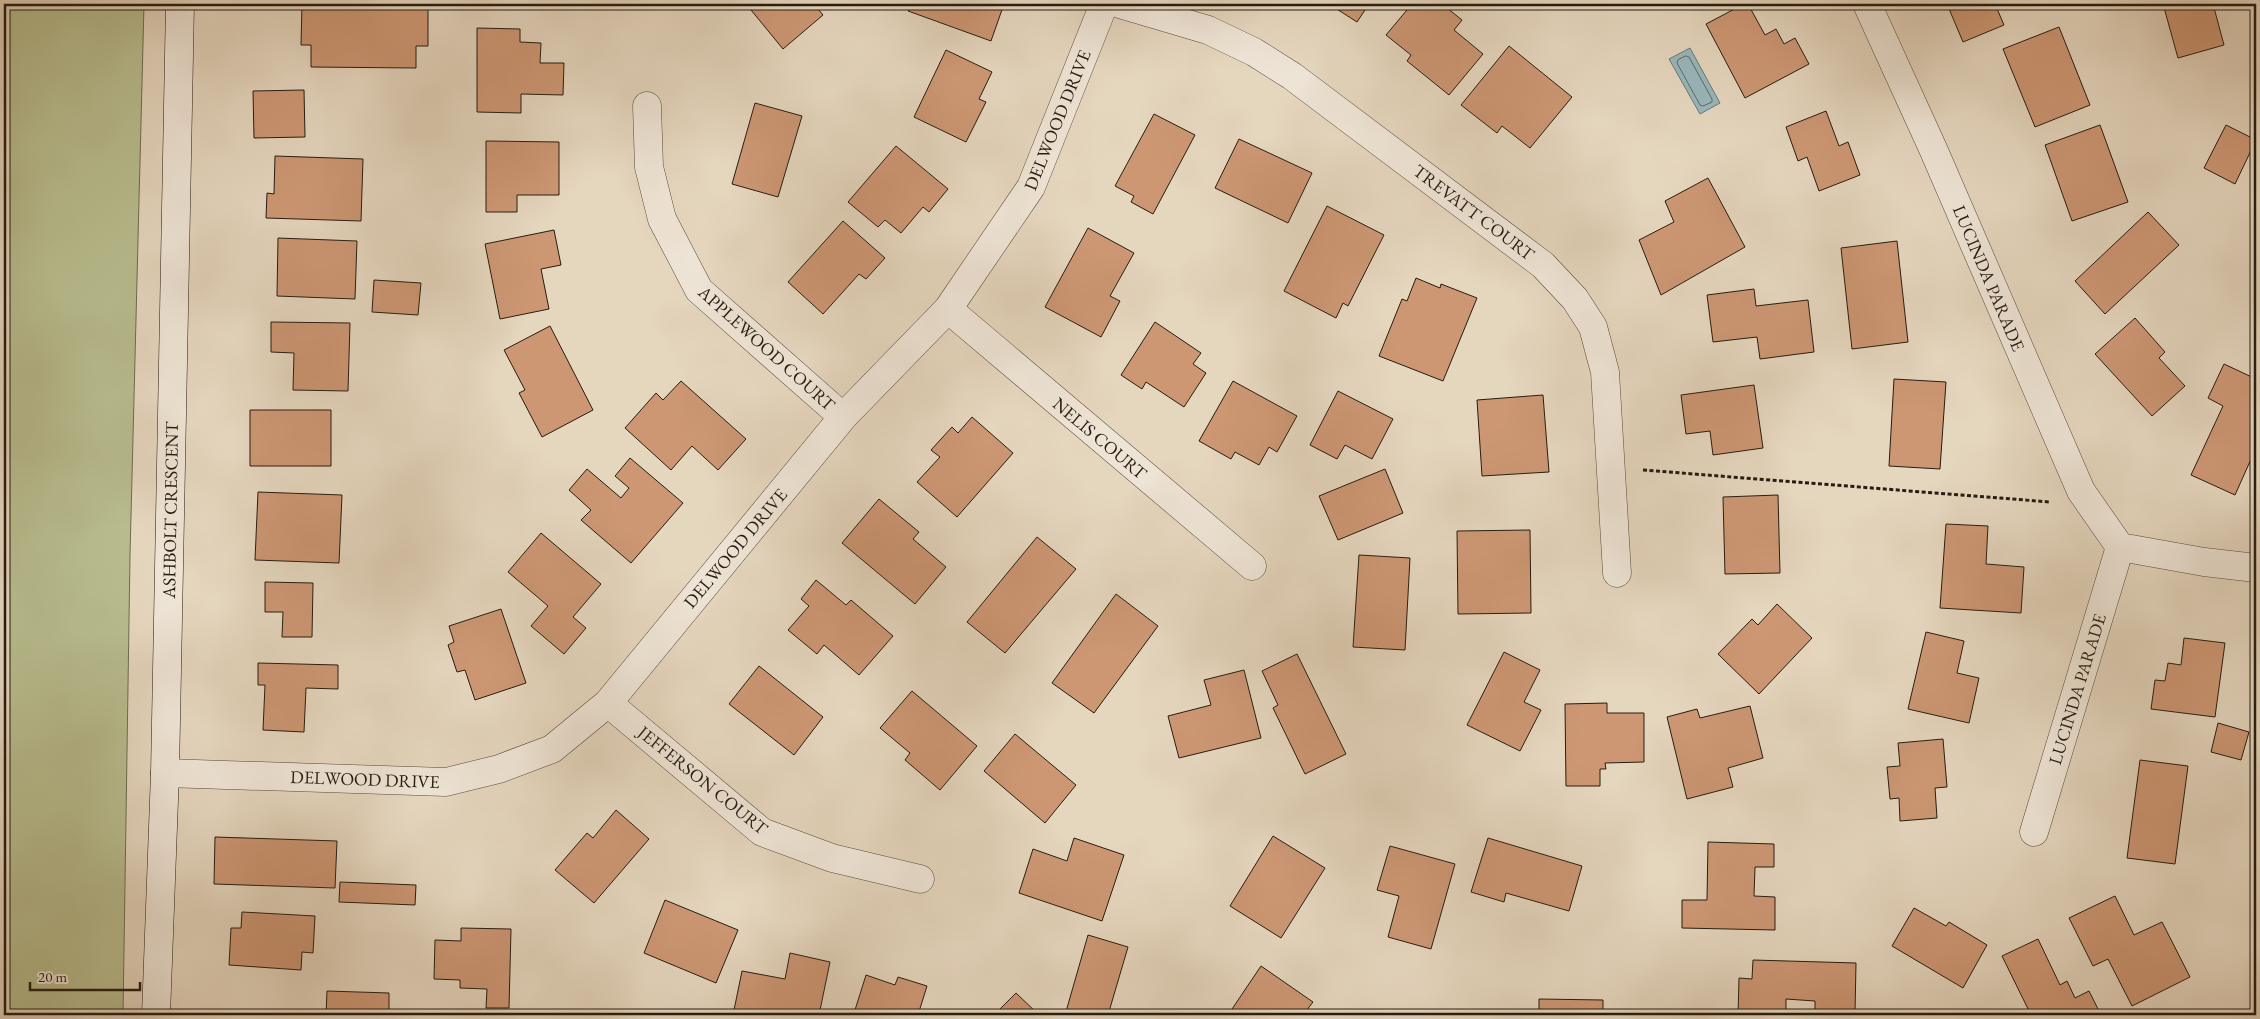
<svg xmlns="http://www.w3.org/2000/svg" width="2260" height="1019" viewBox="0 0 2260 1019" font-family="'EB Garamond',serif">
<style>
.green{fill:#b8bd8f;stroke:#6f6c50}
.water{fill:#99b7bb;stroke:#6b7977}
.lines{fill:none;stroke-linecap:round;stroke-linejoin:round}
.shore{stroke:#606a66;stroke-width:1}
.building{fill:#cd9774;stroke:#261c11}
.street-casing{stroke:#564a3c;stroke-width:29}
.secondary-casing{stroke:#261c11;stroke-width:29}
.path{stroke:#261c11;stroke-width:3;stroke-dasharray:4 2.5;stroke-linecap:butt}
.street{stroke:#eee4d5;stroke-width:28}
.secondary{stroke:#eee4d5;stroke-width:28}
.labels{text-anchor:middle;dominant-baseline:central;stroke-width:5;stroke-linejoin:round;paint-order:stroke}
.street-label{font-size:18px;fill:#261c11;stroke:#eee4d5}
</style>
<rect width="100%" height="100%" fill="#e5d6be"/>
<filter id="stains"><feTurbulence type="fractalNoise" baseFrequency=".004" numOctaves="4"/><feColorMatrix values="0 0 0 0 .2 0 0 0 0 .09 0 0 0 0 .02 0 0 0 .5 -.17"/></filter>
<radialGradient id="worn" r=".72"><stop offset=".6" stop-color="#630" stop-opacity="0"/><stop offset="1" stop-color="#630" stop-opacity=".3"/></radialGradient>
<path class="green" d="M4 4H144L130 555 123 1015H4Z"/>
<path class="water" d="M1690 48 1720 103 1700 114 1669 59Z"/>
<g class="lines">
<path class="shore" d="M1686 56 1689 57 1712 99V102L1703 106 1700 105 1677 63 1678 60Z"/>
</g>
<path class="building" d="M302 4H428V46H416V68L311 67V45H301Z
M757 4H814L823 15 783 49 751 10Z
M911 4H1004L991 41 908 11Z
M1329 4H1369L1357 22Z
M1412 4H1442L1462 20 1454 30 1483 54 1449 95 1407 61 1411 55 1386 35Z
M1744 4H1748L1765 35 1776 29 1784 44 1795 38 1809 64 1745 98 1706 24Z
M1947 4H1995L2004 25 1963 42Z
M2163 4H2213L2224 45 2178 58Z
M2059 27 2090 105 2035 127 2003 49Z
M477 28 520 29V42L541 43 540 63H564L563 95 521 94V113L477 112Z
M1509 46 1572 97 1530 148 1502 126 1497 133 1461 105Z
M946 50 992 72 979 99 986 102 966 142 914 117Z
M304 90 305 137 254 138 253 91Z
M755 103 802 116 778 197 732 184Z
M1826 111 1839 146 1848 142 1860 175 1819 191 1807 157 1798 161 1786 127Z
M1154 114 1195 135 1153 214 1131 202 1134 196 1115 186Z
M2100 125 2128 202 2072 221 2045 145Z
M2226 125 2256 140 2235 184 2204 168Z
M1239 139 1312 173 1288 223 1215 188Z
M486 141 559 142V195H517V212H486Z
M896 146 948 189 929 212 923 207 901 233 885 220 878 227 848 202Z
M275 156 363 159 361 221 266 218 267 193 274 194Z
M1708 178 1745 247 1661 295 1639 240 1674 222 1665 201Z
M1327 206 1384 235 1348 306 1343 303 1336 318 1284 291Z
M2148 212 2179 245 2105 314 2075 281Z
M843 221 885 258 866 279 859 274 823 314 788 282Z
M1088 228 1134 253 1110 296 1120 301 1101 337 1045 307Z
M554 230 561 265 541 269 549 309 500 319 485 244Z
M278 238 357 241 355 299 277 296Z
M1897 241 1908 342 1852 349 1841 248Z
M1416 278 1440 288 1441 284 1477 298 1443 381 1379 356 1402 299 1407 301Z
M374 280 421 283 418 315 372 312Z
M1754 289 1756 306 1808 300 1814 352 1760 359 1757 337 1713 342 1707 295Z
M2135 318 2165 352 2159 358 2185 386 2152 416 2095 354Z
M271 322 350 323 348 391 293 390 294 353 271 352Z
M1155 322 1201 353 1193 364 1206 373 1184 407 1146 382 1142 389 1121 375Z
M550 326 593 410 542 437 519 393 525 390 504 350Z
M2224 364 2256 379V448L2235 495 2191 475 2223 406 2208 398Z
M1894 379 1946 382 1940 469 1889 466Z
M681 381 746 439 718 470 692 446 671 470 625 428 656 393 663 400Z
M1233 381 1297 416 1277 452 1269 447 1259 465 1235 452 1231 459 1199 441Z
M1754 385 1763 448 1713 455 1710 431 1686 434 1681 395Z
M1338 391 1393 419 1372 459 1345 445 1337 459 1310 445Z
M1543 395 1549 472 1482 476 1477 400Z
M250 410H331V466H250Z
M972 417 1013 453 957 517 917 482 940 457 931 450 952 427 958 433Z
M630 458 683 503 631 563 581 520 591 510 569 490 587 469 621 498 629 488 615 476Z
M1385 469 1403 513 1338 540 1319 496Z
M258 492 342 495 339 563 255 560Z
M1778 495 1780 573 1725 574 1723 497Z
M879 499 919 532 913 539 946 567 915 604 842 543Z
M1946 524 1988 526 1986 564 2024 567 2021 613 1940 608Z
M1530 530 1531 613 1458 614 1457 531Z
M541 533 601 584 573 617 586 628 564 654 531 626 548 606 508 572Z
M1037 537 1076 569 1005 653 967 622Z
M1359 555 1410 558 1405 650 1353 647Z
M816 580 846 605 851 600 893 636 859 675 824 645 817 654 788 630 809 606 801 599Z
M265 582 313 583 312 637H282L283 612H265Z
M1116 594 1158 626 1094 713 1052 683Z
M1777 604 1812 638 1759 694 1718 654 1752 619 1758 625Z
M501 609 526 683 475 700 465 670 457 672 448 645 454 642 449 626Z
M1926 632 1964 641 1957 673 1979 678 1969 723 1908 709Z
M2184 638 2225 643 2215 717 2151 709 2155 680 2165 681 2168 663 2181 665Z
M1504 652 1540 670 1524 702 1541 710 1520 751 1467 725Z
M1297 654 1346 754 1305 774 1273 708 1278 705 1262 671Z
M258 663 338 665V689L306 688 304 732 263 730 265 685H258Z
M759 666 823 717 794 755 729 704Z
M1244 670 1261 738 1179 758 1168 716 1211 705 1204 680Z
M912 691 977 746 940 790 905 760 910 753 880 728Z
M1607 703V713H1644V762L1605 763 1606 769H1600V786H1566L1565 704Z
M1750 706 1763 758 1728 768 1733 787 1687 799 1667 717 1697 709 1700 718Z
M2218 723 2249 732 2241 760 2211 752Z
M1015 734 1076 785 1045 823 984 771Z
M1943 739 1947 787 1935 788 1937 818 1900 821 1899 798 1890 799 1887 767 1900 766 1898 743Z
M2140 760 2188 766 2175 864 2127 858Z
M616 810 649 839 594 903 555 870 587 833 593 838Z
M1273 836 1325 868 1281 938 1230 906Z
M215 837 337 841 335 888 214 884Z
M1074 838 1124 855 1102 921 1019 893 1033 849 1067 861Z
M1488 838 1582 866 1569 911 1506 893 1504 902 1471 892Z
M1708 842 1774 844V867H1755L1754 896 1775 897V930L1682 928V900H1707Z
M1390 846 1455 864 1431 949 1388 937 1399 896 1377 890Z
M340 882 416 885 415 905 339 902Z
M2115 896 2134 935 2162 922 2190 977 2132 1006 2108 959 2093 966 2069 918Z
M665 900 738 930 716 983 644 953Z
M1914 908 1946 926 1949 922 1987 945 1963 988 1892 946Z
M242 912 315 916 313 953 302 952 301 970 229 965 231 928H241Z
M461 928 511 929 509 1008H486L487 989 460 988V980L434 979 435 940 461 941Z
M1088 935 1128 947 1108 1015H1065Z
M2038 939 2060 985 2067 981 2075 998 2089 991 2101 1015H2031L2002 956Z
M790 953 830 962 819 1015H733L742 971 785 979Z
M1753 960 1856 963 1855 1013 1815 1011V1001L1786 999V1015H1738L1739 978 1752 979Z
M1261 966 1313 1002 1303 1015H1228Z
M866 975 895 985 898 977 927 986 918 1015H865L866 1014 855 1010Z
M327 991 389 993V1010H371V1015H326Z
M1016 993 1039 1015H994Z
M1539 999 1603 1000V1015H1539Z"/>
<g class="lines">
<defs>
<path id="street" d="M1120 4 1208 30 1254 52 1292 76 1543 265 1575 299 1593 327 1605 372 1617 573
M1867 4 1934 151 2081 491 2120 547 2204 562 2256 568
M647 106 649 167 662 219 699 290 843 417
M948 309 1252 566
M608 703 762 832 832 858 920 879
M165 773 446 782 499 769 552 749 608 703 843 417 948 309 1031 187 1104 4
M2034 832 2120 547"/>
<path id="secondary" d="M156 1015 165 773 180 4"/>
</defs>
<use href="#street" class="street-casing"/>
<use href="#secondary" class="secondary-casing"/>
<path class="path" d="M1643 470 2050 502"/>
<use href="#street" class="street"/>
<use href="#secondary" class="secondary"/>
</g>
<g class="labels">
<g class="street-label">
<text transform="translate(1057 120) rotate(-68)">DELWOOD DRIVE</text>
<text transform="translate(1474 212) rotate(37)">TREVATT COURT</text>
<text transform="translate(1989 278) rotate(67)">LUCINDA PARADE</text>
<text transform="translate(767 348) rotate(42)">APPLEWOOD COURT</text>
<text transform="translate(1100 438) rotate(40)">NELIS COURT</text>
<text transform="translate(170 510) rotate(-89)">ASHBOLT CRESCENT</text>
<text transform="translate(735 548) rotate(-50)">DELWOOD DRIVE</text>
<text transform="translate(2077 689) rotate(-73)">LUCINDA PARADE</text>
<text transform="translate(365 779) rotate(2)">DELWOOD DRIVE</text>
<text transform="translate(703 780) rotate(39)">JEFFERSON COURT</text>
</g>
</g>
<rect width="2260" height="1019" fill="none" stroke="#e5d6be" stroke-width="20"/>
<rect x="5" y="5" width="2250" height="1009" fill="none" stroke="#261c11" stroke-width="2.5"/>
<rect x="10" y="10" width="2240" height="999" fill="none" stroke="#261c11"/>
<path d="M30 982v8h110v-8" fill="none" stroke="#261c11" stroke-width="2.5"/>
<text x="38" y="982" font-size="15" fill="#261c11" stroke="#eee4d5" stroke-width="4" paint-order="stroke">20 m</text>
<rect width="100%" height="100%" filter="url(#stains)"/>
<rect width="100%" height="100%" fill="url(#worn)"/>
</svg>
